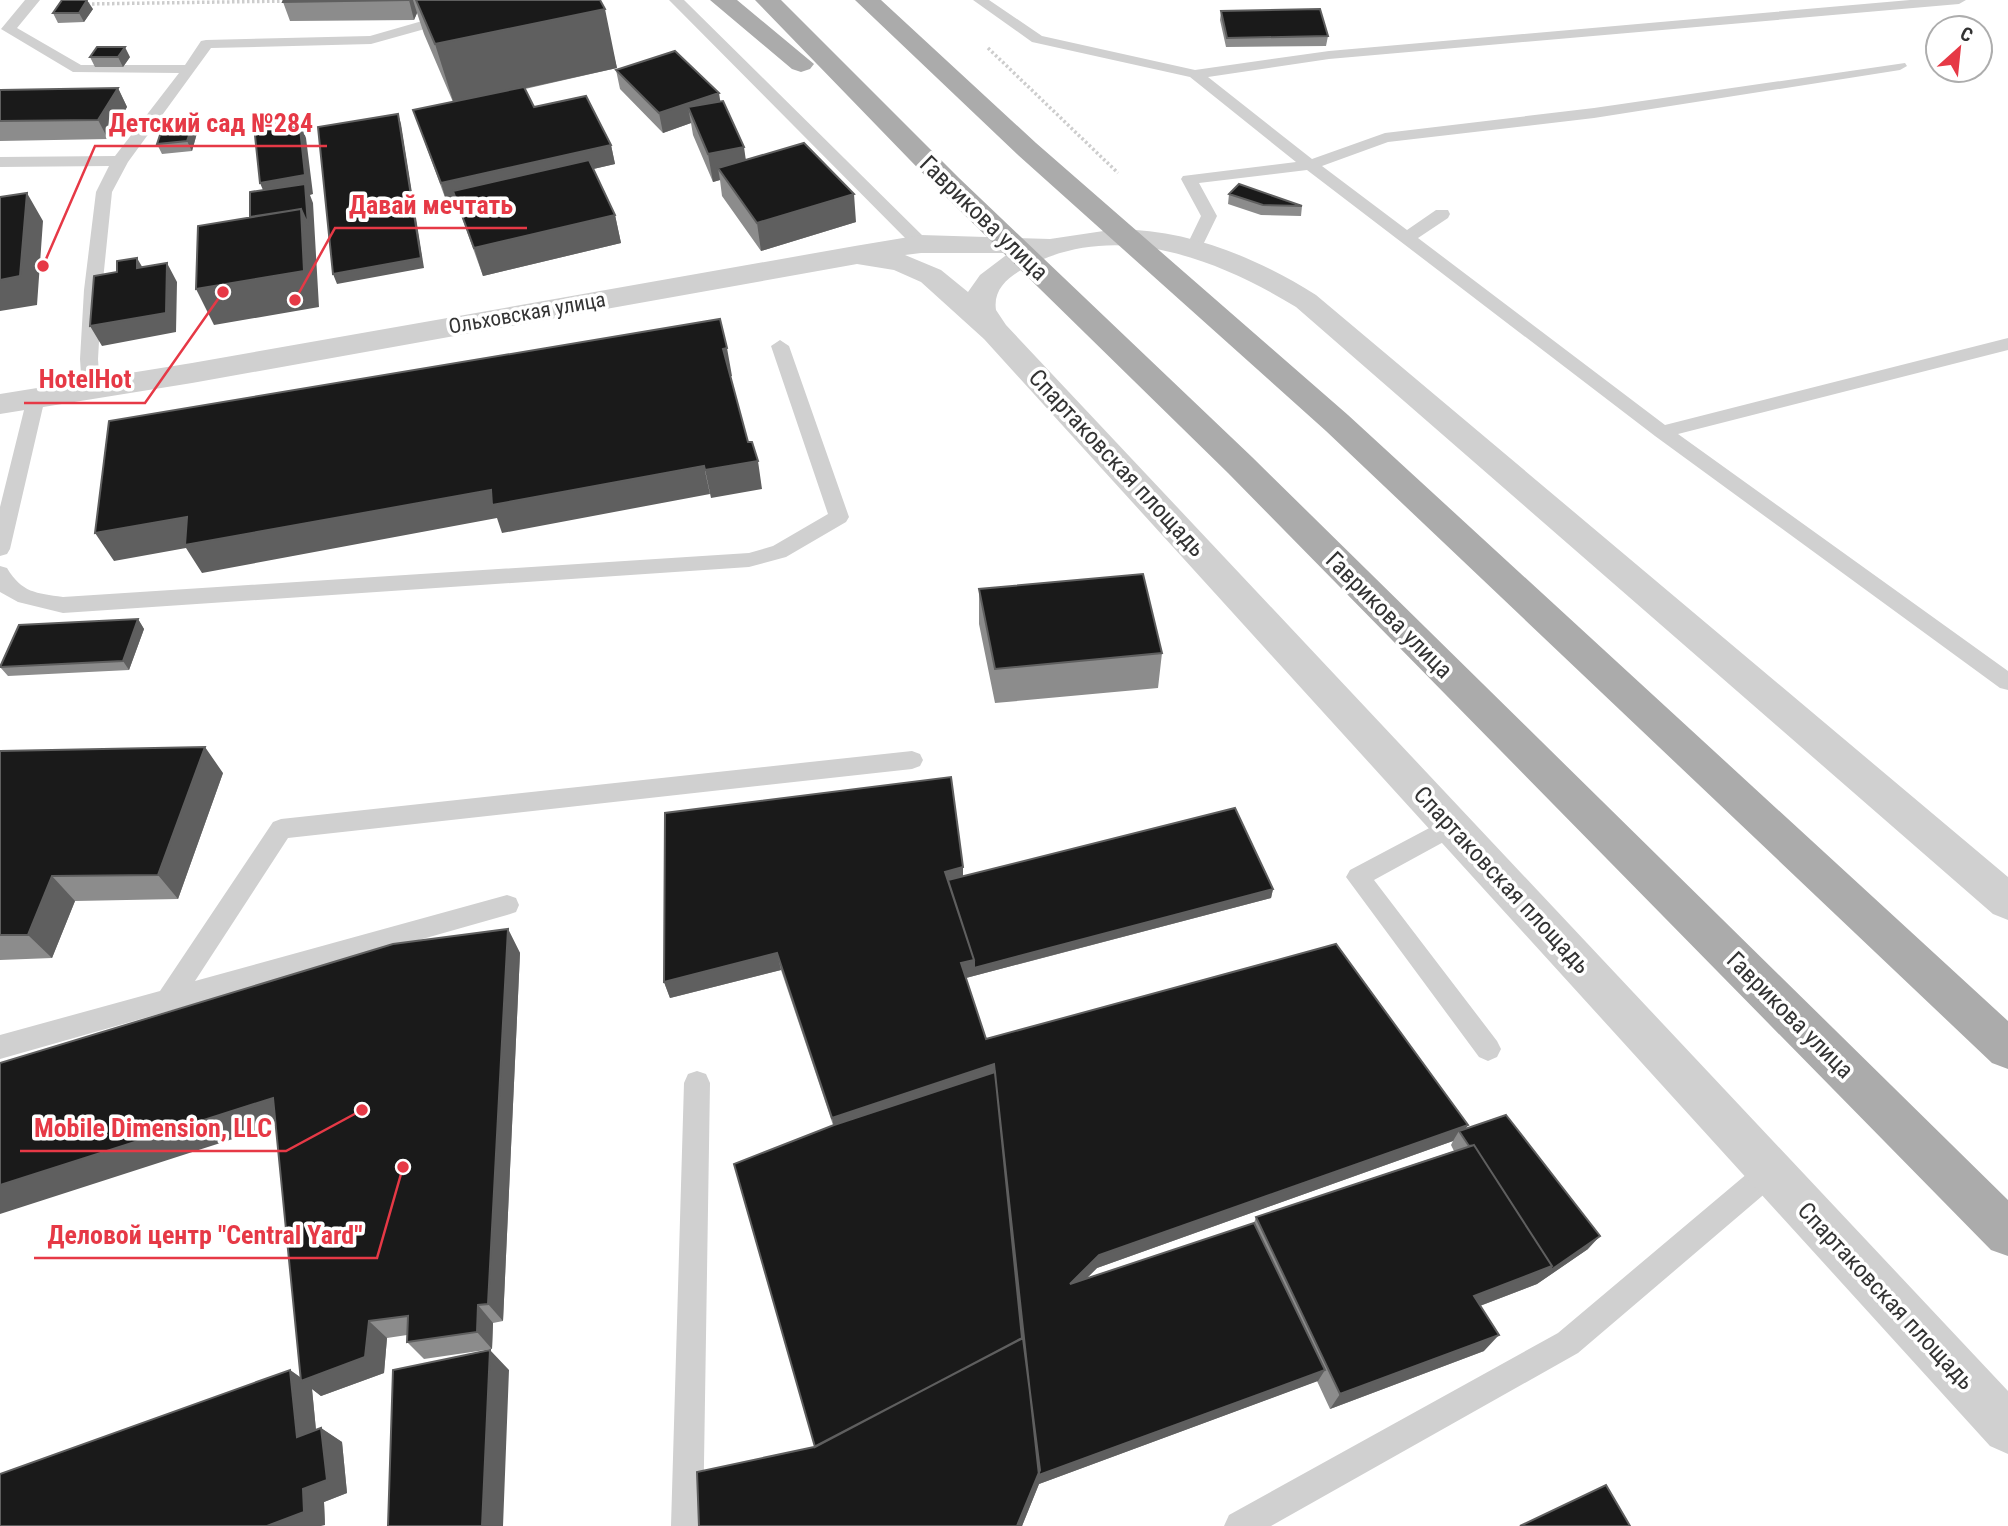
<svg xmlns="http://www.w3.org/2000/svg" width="2008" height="1526" viewBox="0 0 2008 1526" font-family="'Roboto Condensed',sans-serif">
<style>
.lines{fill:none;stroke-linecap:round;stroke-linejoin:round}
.path{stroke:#cdcdcd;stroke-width:3.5;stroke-dasharray:2.5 2.5;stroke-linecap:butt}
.service{fill:#d0d0d0;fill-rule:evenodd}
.tertiary{fill:#d0d0d0;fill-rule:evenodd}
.primary{fill:#ababab;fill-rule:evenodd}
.wall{fill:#8c8c8c;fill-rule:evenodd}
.shaded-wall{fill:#5f5f5f}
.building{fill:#1a1a1a;stroke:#5f5f5f;stroke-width:2}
.labels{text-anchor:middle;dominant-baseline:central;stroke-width:7;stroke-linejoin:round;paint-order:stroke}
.far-street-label{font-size:21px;fill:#333;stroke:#fff}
.street-label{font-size:24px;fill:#333;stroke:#fff}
.leader{fill:none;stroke:#e63946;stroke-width:2.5}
.callout-dot{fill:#e63946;stroke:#fff;stroke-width:2.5}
.callout-label{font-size:26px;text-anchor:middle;font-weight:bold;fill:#e63946;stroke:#fff;stroke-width:7;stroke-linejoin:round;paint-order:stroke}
</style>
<rect width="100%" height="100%" fill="#fff"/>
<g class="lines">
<path class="path" d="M87 4 289 1
M988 48 1118 173"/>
<path class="service" d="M25 0H40L17 28 81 65H185L201 41 206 40 370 36 464 9 468 0H482L475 15 371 44 211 48 128 162 112 192 102 290 98 359 100 389 91 395 82 389 80 359 84 290 96 192 109 166 0 167V157L115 156 179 73 73 72 1 29Z
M669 0H684L927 240 929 244 927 248H915Z
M973 0H989L1042 36 1195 70 1329 51 1910 0H1966L1959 4 1329 59 1208 77 1312 159 1385 133 1594 108 1905 63 1907 66 1900 70 1594 118 1388 142 1322 166 1407 230 1436 210H1448L1450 214 1448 218 1418 238 1665 425 2008 338V350L1678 434 2008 671V690L2000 688 1655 436 1307 170 1199 183 1217 216 1200 251H1188L1186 247 1201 216 1181 179 1183 176 1296 162 1190 77 1032 42Z
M780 340 789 346 849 517 846 522 786 557 749 567 63 613 18 602 0 592V566L7 568C22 593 36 593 63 597L749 553 773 546 828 514 771 346Z
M36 392 43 394 45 398 10 549 7 554 0 556V507L27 398 29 394Z
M912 751 920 754 923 760 920 766 912 769 288 838 195 981 507 895 516 898 519 905 516 912 507 915 0 1059V1035L160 991 273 822 281 819Z
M1452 816 1460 819 1464 826 1460 833 1374 880 1497 1041 1501 1049 1497 1057 1488 1061 1479 1057 1346 877 1350 870Z
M697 1071 706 1074 710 1083 703 1526H671L684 1083 688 1074Z
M1771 1158 1781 1162 1785 1171 1781 1180 1578 1353 1271 1526H1224L1229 1515 1558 1333 1761 1162Z"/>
<path class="tertiary" d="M1117 229C1190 230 1255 257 1316 295L2008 877V920L1993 914 1296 307C1216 258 1113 218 1023 269 1007 278 993 290 996 310L1006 325 2008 1391V1454L1990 1446 984 339 921 282 894 270 857 264 192 383 0 414V394L192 363 855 246 921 235 1050 239ZM921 253H1009L980 275 968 292 941 270 905 255Z"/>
<path class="primary" d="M710 0H737L814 64 810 69 801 72 792 69Z
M755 0H781L959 178 1252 457 2008 1200V1256L1991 1250 1228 473 939 190Z
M855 0H881L1036 143 1348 415 2008 1021V1069L1992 1063 1326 431 1018 155Z"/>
</g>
<path class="wall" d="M284 0H600L617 68 525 89 534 107 611 145 615 164 593 169 615 215 621 243 483 276 456 201 447 203 413 110 453 102 424 34 417 13 414 20 290 21 283 2Z
M93 9 84 22 58 23 53 13Z
M1221 11 1328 36 1326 46 1226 47 1220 20Z
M90 57H130L123 67H95Z
M616 70 721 101 746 160 856 222 761 251 722 196 720 180 713 182 693 135 691 123 663 133 620 89Z
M118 88 127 107 108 139 0 141V90Z
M193 124 197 133 192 151 162 154 157 144Z
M1229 194 1302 206 1301 216 1261 215 1228 204Z
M979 589 1162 653 1158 688 995 703 979 624Z
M138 619 144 629 129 670 8 676 0 667Z
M0 751 223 773 178 899 75 901 52 958 0 960Z
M963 867V876L1273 889 1271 898 966 978 986 1039 1468 1125 1465 1129 1588 1249 1537 1284 1480 1306 1484 1351 1330 1409 1317 1381 1039 1484 1022 1526H699L815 1447 833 1125 781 970 670 998 664 982ZM1453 1141 1451 1145 1454 1151 1256 1217 1254 1223 1087 1278 1097 1268ZM1006 1183 1023 1338H1022Z
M508 929 520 953 503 1321 493 1323 492 1349 424 1359 407 1342V1335L387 1338 384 1373 321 1396 312 1389 316 1430 321 1428 342 1442 347 1493 324 1502 325 1525 290 1370 300 1377Z"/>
<path class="shaded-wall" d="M87 0 93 9 84 22 79 13Z
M409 0H413L417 13 414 20Z
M605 9 617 68 454 104 435 44Z
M125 47 130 57 123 67 118 57Z
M118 88 127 107 108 139 98 120Z
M719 93 722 112 688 107 691 123 663 133 659 113Z
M398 114 401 124 424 268 337 284 333 274Z
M299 119 306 138 313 194 310 195 313 203 319 307 214 325 196 289 301 209 306 196 268 202 260 183Z
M193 124 197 133 192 151 187 141Z
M611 145 615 164 447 203 441 183Z
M744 147 748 175 718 168 720 180 713 182 708 154Z
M27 193 43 221 37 305 0 311V280Z
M854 194 856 222 761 251 757 223Z
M615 215 621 243 483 276 474 248Z
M137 258 148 277 137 268Z
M167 263 177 282 176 332 102 346 90 326Z
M727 348 732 376 728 377 723 349Z
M758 461 762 489 711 498 705 470Z
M704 466 710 494 502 533 497 518 202 573 186 548 114 561 95 533 187 517 491 490Z
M138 619 144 629 129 670 123 661Z
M205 747 223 773 178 899 158 875Z
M963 867V884L948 888 945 872Z
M52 876 75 901 52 958 28 935Z
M1273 889 1271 898 962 979 961 963Z
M508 929 520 953 503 1321 488 1304Z
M777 953 781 970 670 998 664 982Z
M994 1064 995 1079 835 1132 832 1118Z
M273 1098 292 1120 0 1214V1185Z
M1468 1125 1462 1135 1459 1131 1453 1141 1097 1268 1069 1296 1070 1284 1099 1255Z
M1600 1236 1588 1249 1537 1284 1461 1313 1474 1296Z
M478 1305 493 1323 492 1349 477 1332Z
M369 1321 387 1338 384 1373 321 1396 312 1389 318 1451 297 1437 290 1370 304 1380Z
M1499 1335 1484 1351 1330 1409 1340 1394Z
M490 1350 509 1370 503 1526H482Z
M1325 1370 1318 1381 1039 1484 1022 1526H1017L1040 1470Z
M321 1428 342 1442 347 1493 324 1502 325 1525 321 1526H267L303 1489Z"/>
<path class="building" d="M62 0H87L79 13H53Z
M284 0H409L283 2Z
M416 0H600L605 9 435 44Z
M1320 9 1328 36 1227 38 1221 11Z
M97 47H125L118 57H90Z
M675 51 719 93 659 113 616 70Z
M524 87 534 107 586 96 611 145 441 183 413 110Z
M118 88 98 120 0 121V90Z
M723 101 744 147 708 154 688 107Z
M398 114 421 258 333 274 318 127Z
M299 119 305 175 260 183 254 126Z
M193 124 187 141 157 144 163 126Z
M804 143 854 194 757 223 718 168Z
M589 160 615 215 474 248 453 191Z
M305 184 308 225 301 209 250 217V192Z
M1239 184 1302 206 1263 205 1229 194Z
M27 193 20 276 0 280V197Z
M301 209 304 271 196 289 198 226Z
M137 258V268L167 263 166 313 90 326 94 276 117 272V261Z
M720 319 727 348 723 349 748 442H752L758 461 705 470 704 466 492 505 491 490 185 545 187 517 95 533 109 421Z
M1143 574 1162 653 995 669 979 589Z
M138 619 123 661 0 667 19 625Z
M205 747 158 875 52 876 28 935H0V751Z
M951 777 963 867 945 872 974 960 961 963 986 1039 1336 944 1468 1125 1099 1255 1070 1284 1254 1223 1325 1370 1039 1475 994 1064 832 1118 777 953 664 982 665 813Z
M1235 808 1273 889 974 968V960L948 880Z
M508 929 488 1304 478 1305 477 1332 407 1342 408 1316 369 1321 365 1357 301 1381 273 1098 0 1185V1063L393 944Z
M995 1072 1022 1338 815 1447 734 1164 834 1125Z
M1506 1115 1600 1236 1548 1272 1552 1266 1474 1145 1469 1146 1459 1131Z
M1474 1145 1552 1266 1474 1296 1499 1335 1340 1394 1256 1217Z
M1023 1338 1040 1470 1017 1526H699L697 1472 814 1447Z
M490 1350 482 1526H388L393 1370Z
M290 1370 297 1437 321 1428 327 1480 303 1489 304 1512 267 1526H0V1474Z
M1606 1485 1630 1526H1520Z"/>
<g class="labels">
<g class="far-street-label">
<text transform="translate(527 313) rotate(-10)">Ольховская улица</text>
</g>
<g class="street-label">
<text transform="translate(984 218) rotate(44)">Гаврикова улица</text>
<text transform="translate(1117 463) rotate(47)">Спартаковская площадь</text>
<text transform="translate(1389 615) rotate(45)">Гаврикова улица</text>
<text transform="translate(1502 880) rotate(47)">Спартаковская площадь</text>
<text transform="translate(1790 1015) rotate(45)">Гаврикова улица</text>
<text transform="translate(1886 1296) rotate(47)">Спартаковская площадь</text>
</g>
</g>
<path class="leader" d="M43 266L95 146H327M295 300L335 228H527M223 292L145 403H24M362 1110L286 1151H20M403 1167L377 1258H34"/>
<g class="callout-dot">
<circle cx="43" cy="266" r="7"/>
<circle cx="295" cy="300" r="7"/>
<circle cx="223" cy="292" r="7"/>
<circle cx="362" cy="1110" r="7"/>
<circle cx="403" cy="1167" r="7"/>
</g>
<g class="callout-label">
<text x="211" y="132">Детский сад №284</text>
<text x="431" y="214">Давай мечтать</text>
<text x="85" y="388">HotelHot</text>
<text x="153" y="1137">Mobile Dimension, LLC</text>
<text x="205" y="1244">Деловой центр "Central Yard"</text>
</g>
<g transform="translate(1959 49) rotate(27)"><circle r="33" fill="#ffffff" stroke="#adadad" stroke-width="2"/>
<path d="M0-5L12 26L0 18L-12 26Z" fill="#e63946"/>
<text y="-10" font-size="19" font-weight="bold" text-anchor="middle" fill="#333333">С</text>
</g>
</svg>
